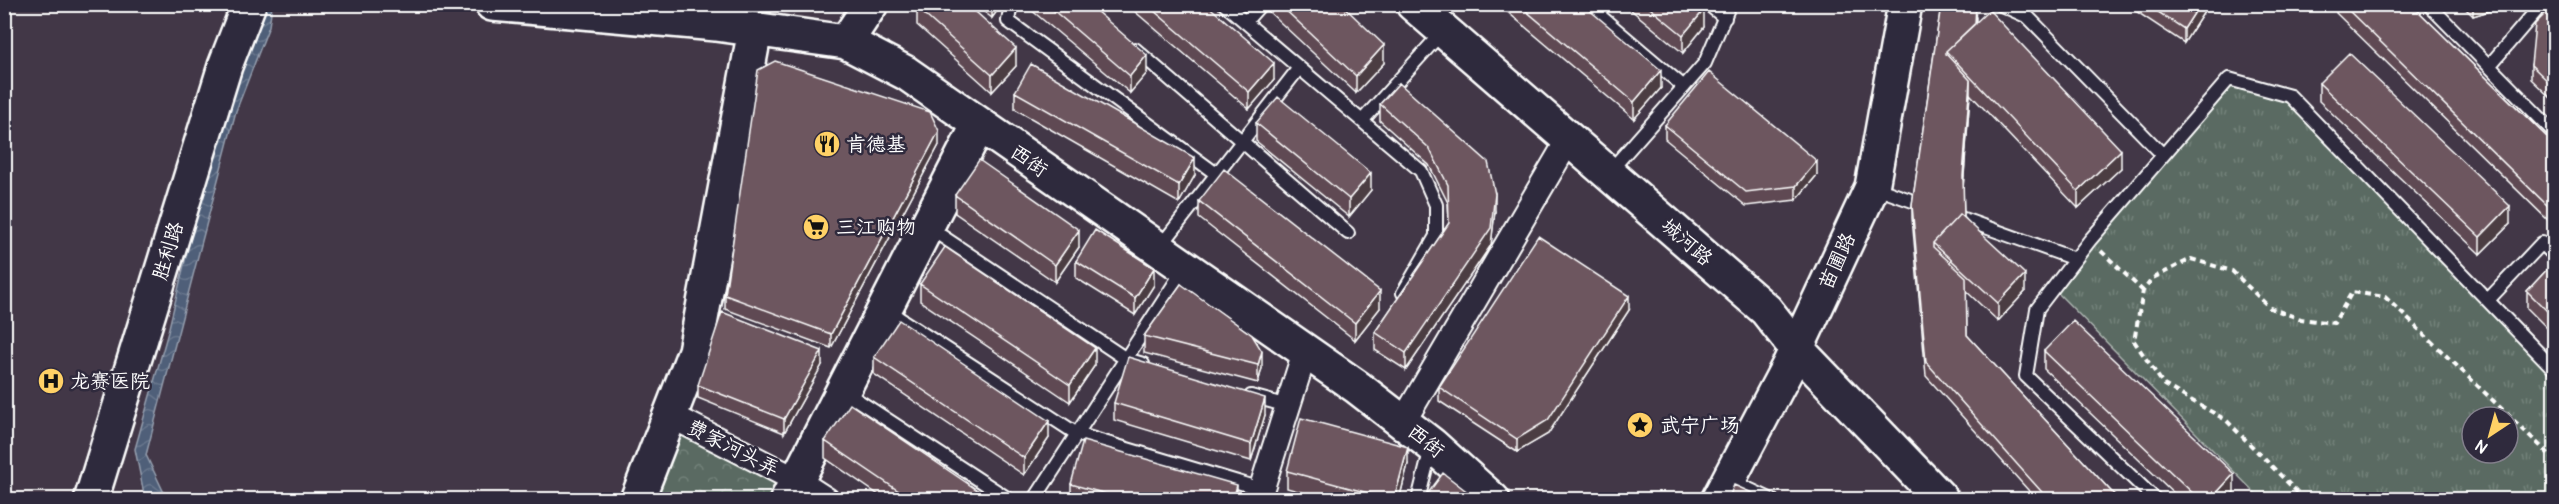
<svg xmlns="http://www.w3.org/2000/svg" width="2559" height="504" viewBox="0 0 2559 504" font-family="Pangolin,'LXGW WenKai TC',sans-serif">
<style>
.grass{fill:url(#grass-tufts);stroke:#acb5b0;stroke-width:1.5;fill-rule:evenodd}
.forest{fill:url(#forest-crowns);stroke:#acb5b0;stroke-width:1.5}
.water{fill:url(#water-waves);stroke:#959faf;stroke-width:1.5}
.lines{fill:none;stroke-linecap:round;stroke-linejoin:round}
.lane-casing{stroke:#fff;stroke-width:16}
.street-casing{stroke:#fff;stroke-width:28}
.secondary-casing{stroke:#fff;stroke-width:38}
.path{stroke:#fff;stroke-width:4;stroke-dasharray:6 4.5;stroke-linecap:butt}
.lane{stroke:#2f2a3d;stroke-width:12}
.street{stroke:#2f2a3d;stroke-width:24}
.secondary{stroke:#2f2a3d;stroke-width:33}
.wall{fill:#5e4a52;stroke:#fff;stroke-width:1.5}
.shaded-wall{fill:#4c3c42;stroke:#fff;stroke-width:1.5}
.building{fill:#6d565f;stroke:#fff;stroke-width:1.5}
.labels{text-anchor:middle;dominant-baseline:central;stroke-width:5;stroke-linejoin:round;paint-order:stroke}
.poi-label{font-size:20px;fill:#fff;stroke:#2f2a3d;text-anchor:start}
.street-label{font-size:20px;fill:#fff;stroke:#2f2a3d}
</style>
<defs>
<pattern id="grass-tufts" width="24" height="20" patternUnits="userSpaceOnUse" patternTransform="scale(1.5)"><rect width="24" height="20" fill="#5a6b62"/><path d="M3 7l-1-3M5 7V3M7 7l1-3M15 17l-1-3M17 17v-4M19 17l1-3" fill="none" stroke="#73817a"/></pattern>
<pattern id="forest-crowns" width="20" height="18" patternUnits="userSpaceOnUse" patternTransform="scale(1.5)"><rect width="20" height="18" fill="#5a6b62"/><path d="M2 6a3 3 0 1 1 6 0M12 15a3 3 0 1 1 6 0" fill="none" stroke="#73817a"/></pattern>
<pattern id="water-waves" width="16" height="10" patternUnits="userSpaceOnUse" patternTransform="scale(1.5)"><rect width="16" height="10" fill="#4f5f79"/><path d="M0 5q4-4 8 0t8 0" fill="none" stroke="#69778d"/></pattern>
</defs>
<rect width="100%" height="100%" fill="#423747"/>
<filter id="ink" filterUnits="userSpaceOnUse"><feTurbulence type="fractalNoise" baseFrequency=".0167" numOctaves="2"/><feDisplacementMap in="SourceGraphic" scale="12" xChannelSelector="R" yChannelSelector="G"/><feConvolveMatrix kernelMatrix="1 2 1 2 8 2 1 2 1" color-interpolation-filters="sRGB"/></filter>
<g filter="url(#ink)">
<path class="grass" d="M2229 79 2290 96 2554 369V499H2261L2053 288ZM2472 417H2508V453H2472Z"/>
<path class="forest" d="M670 415 796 480 787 499 637 500Z"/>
<path class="water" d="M255 5H272L269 26 236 111 146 455 167 499H145L135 449 168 332 211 152Z"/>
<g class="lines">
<defs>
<path id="lane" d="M1011 4 1008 21 1230 184
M1224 4 1421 171 1436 205V236L1403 293
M1586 4 1684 87
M1708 4 1725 18
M1999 4 2028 17 2163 155
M2428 4 2554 132
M1245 22 1261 4
M1135 49 1348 233
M2489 66 2542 4
M1362 121 1443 31
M1609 172 1705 63 1730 4
M1873 187 1927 206
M1952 215 2075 259
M928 227 1126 359 1143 364
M1160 247 1299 68
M2488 300 2542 243 2554 255
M885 309 1077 434 1261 489
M845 392 1010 500
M1251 396 1288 406
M1729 480 1772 500
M1034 500 1184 269
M1418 500 1431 448
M2156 500 2026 376 2037 309 2090 240 2229 79 2290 96 2554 369"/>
<path id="street" d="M670 415 796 480 827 500
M1403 422 1569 139
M1258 500 1305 352"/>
<path id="secondary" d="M492 4 716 24 846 42 906 73 1357 387 1432 445 1493 500
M1413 4 1766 310 1796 348 1942 500
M846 42 871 4
M91 500 225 66 249 4
M637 500 695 351 755 30
M787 500 978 126
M1718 500 1789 365 1872 187 1905 4"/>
</defs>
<use href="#lane" class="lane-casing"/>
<use href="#street" class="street-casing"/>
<use href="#secondary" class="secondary-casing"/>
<path class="path" d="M2101 251 2143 291
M2305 500 2226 420 2164 385 2134 341 2143 291 2153 278 2191 259 2232 271 2270 308 2301 319 2334 323 2352 292 2385 297 2554 459"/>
<use href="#lane" class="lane"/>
<use href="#street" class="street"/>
<use href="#secondary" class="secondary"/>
</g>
<path class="wall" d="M735 4H771V12Z
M974 4H1002L992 18Z
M1030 4H1088L1147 73 1130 93 1030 9Z
M1126 4H1206L1274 80 1249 109Z
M1268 4H1341L1384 63 1356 93 1268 11Z
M1498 4H1582L1661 88 1634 119Z
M1624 4H1698L1704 27 1683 53Z
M2125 4H2209L2184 43Z
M2336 4H2411L2554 144V226L2336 13Z
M2461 4H2511L2473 16Z
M1941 5 1976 17V23L2121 168 2078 208 1970 94 1963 187 1964 217 2025 292 1998 321 1966 291 1967 335 2119 500H2037L1926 376 1912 218V205Z
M2554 5V101L2531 79V65Z
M917 8 1016 66 992 92 917 25Z
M1399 83 1495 211 1491 245 1406 370 1375 350V332L1449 223 1448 203 1429 165 1380 121V104Z
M2319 83 2510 224 2480 254 2319 101Z
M1015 92 1195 175 1179 203 1015 109Z
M1256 123 1371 190 1349 217 1256 141Z
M1665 125 1817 175 1796 200 1746 206 1665 139Z
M939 145 831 348 725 309V295Z
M955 195 1079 247 1055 282 955 213Z
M1199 201 1380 308 1355 340 1199 218Z
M1076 261 1154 285 1135 315 1076 278Z
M2554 262V335L2527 308V291Z
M920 284 1095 365 1070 402 920 301Z
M1181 284 1262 368 1258 383 1144 353V336Z
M1629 310 1548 434 1517 452 1439 401V387Z
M2044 351 2234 492 2227 500H2181L2044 369Z
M874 357 1049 438 1024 475 874 374Z
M822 365 784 433 698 398V385Z
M1114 403 1265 415 1251 461 1114 420Z
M825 441 992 500H886L825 458Z
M1408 464 1399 500H1329L1287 488V471Z
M1071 484 1237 500H1071Z"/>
<path class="shaded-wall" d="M992 4H1002L992 18Z
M2200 4H2209L2184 43V29Z
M2473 4H2511L2473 16Z
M1704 10V27L1683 53V35Z
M1384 45V63L1356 93V76Z
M1016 48V66L992 92V75Z
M1147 55V73L1130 93V76Z
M1274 63V80L1249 109V92Z
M1661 70V88L1634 119V102Z
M1970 80V94L1963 190V176Z
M939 131V145L831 348V334Z
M2121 150V168L2078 208V191Z
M1195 158V175L1179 203V185Z
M1817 161V175L1796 200V186Z
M1371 173V190L1349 217V199Z
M1495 194V211L1491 245 1406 370V353Z
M2510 206V224L2480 254V237Z
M1079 230V247L1055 282V265Z
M1154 268V285L1135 315V298Z
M2025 274V292L1998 321V303Z
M1380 291V308L1355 340V323Z
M1629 296V310L1548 434 1517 452V439Z
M1095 348V365L1070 402V385Z
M822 351V365L784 433V419Z
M1262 351V368L1258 383V365Z
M1265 398V415L1251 461V444Z
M1049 421V438L1024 475V458Z
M1408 447V464L1399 500H1394Z
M2234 474V492L2227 500H2210Z
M1237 485V500H1233Z"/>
<path class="building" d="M920 4H967L1016 48 992 75 917 8Z
M1046 4H1088L1147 55 1130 76Z
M1146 4H1206L1274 63 1249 92Z
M1279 4H1341L1384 45 1356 76Z
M1518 4H1582L1661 70 1634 102Z
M1645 4H1698L1704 10 1683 35Z
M1976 4 1975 24 1946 51V54L1970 80 1963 176 1964 217 1960 214 1933 243V247L1966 277 1967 335 2119 500H2049L1926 362 1912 205 1941 5Z
M2146 4H2200L2184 29Z
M2342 4H2411L2554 144V212Z
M2554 5V87L2531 65 2535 24Z
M1989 10 2121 150 2078 191 1946 51Z
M2349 53 2510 206 2480 237 2319 83Z
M775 61 930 112 939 131 831 334 725 295 758 70Z
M1031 64 1195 158 1179 185 1015 92Z
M1709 72 1817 161 1796 186 1746 192 1665 125Z
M1399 83 1488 162 1495 194 1491 228 1406 353 1375 332 1449 223 1448 185 1429 148 1380 104Z
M1278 97 1371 173 1349 199 1256 123Z
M979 160 1079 230 1055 265 955 195Z
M1224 169 1380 291 1355 323 1199 201Z
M1960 214 2025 274 1998 303 1933 243Z
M1095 230 1154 268 1135 298 1076 261Z
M1538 236 1629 296 1548 420 1517 439 1439 387Z
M945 247 1095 348 1070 385 920 284Z
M2554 262V318L2527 291Z
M1181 284 1252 335 1262 351 1258 365 1144 336Z
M722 312 822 351 784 419 698 385Z
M899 320 1049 421 1024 458 874 357Z
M2073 321 2234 474 2210 500H2200L2044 351Z
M1128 357 1265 398 1251 444 1114 403Z
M850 404 992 500H912L825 441Z
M1301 418 1408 447 1394 500 1287 471Z
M1083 441 1237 485 1233 500H1127L1071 484Z
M1443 473 1478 500H1423Z
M1734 485 1768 500H1728Z
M803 495 810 500H800Z"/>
</g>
<defs>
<symbol id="restaurant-disc" viewBox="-11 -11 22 22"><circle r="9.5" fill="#ffd166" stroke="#2f2a3d"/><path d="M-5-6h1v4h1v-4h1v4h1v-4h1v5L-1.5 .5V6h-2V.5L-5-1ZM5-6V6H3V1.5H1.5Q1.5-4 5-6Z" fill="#111"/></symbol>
<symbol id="supermarket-disc" viewBox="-11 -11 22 22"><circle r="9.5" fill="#ffd166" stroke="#2f2a3d"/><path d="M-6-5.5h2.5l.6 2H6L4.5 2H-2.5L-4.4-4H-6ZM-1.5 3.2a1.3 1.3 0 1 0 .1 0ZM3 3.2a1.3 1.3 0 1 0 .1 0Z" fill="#111"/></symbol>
<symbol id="hospital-disc" viewBox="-11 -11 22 22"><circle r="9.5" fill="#ffd166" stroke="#2f2a3d"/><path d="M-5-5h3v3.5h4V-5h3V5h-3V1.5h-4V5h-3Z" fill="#111"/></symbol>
<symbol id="sight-disc" viewBox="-11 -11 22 22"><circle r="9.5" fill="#ffd166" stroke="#2f2a3d"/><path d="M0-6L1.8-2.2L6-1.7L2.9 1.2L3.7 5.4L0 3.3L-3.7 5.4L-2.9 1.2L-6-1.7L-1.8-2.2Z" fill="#111"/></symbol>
</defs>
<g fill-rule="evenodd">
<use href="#restaurant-disc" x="812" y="129" width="30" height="30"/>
<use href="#supermarket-disc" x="801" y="212" width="30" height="30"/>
<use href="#hospital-disc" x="36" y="366" width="30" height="30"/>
<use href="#sight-disc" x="1625" y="410" width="30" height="30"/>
</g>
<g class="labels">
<g class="poi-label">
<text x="846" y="144">肯德基</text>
<text x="836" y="227">三江购物</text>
<text x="70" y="381">龙赛医院</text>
<text x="1660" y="425">武宁广场</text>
</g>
<g class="street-label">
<text transform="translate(1029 161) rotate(35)">西街</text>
<text transform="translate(1687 242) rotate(41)">城河路</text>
<text transform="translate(168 251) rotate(-73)">胜利路</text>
<text transform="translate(1837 261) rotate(-65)">苗圃路</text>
<text transform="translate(1426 441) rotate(39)">西街</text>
<text transform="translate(733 448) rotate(27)">费家河头弄</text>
</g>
</g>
<rect width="2559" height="504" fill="none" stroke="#2f2a3d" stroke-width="24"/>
<rect x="12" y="12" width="2535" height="480" fill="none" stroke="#fff" stroke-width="2" filter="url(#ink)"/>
<g transform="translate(2490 435) rotate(216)"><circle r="28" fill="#2f2a3d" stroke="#827f8b" stroke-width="1.5"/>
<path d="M0-4.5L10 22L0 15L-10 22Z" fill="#ffd166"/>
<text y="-9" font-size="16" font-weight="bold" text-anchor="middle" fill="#ffffff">N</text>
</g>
</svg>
